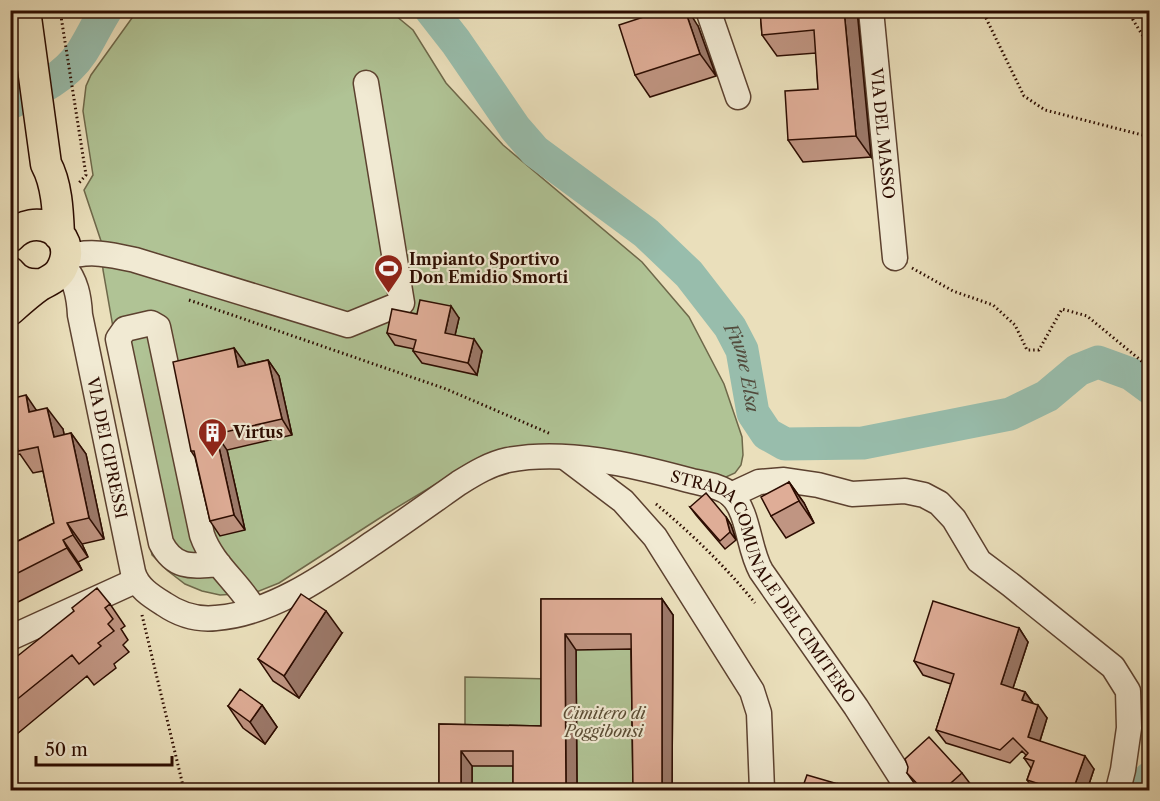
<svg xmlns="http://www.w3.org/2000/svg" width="1160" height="801" viewBox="0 0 1160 801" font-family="'Libre Caslon Text',serif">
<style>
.green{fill:#b0c395;stroke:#6e684a;stroke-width:1.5}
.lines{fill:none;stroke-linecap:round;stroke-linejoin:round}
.river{stroke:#98bdac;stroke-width:33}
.minor-casing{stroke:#5c412f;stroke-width:27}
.major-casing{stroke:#2c0c00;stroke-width:33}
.path{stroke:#2c0c00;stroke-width:3;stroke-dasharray:1.5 3;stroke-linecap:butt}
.minor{stroke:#f1ead3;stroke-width:24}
.major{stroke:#eadfbb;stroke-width:30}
.wall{fill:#c09582;stroke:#2c0c00;stroke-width:1.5}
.shaded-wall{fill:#9c796a;stroke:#2c0c00;stroke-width:1.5}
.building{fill:#dfad97;stroke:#2c0c00;stroke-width:1.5}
.labels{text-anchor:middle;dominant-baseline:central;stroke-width:4.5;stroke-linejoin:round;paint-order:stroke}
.street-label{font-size:16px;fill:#2c0c00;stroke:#f1ead3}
.poi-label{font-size:16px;font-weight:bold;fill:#2c0c00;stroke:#f1ead3;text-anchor:start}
.park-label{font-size:16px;font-style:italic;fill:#5a4c34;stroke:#f1ead3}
.water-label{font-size:18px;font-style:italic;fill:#524a3c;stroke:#f1ead3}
</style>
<rect width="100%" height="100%" fill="#eadfbb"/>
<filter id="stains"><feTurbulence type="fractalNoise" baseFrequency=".00333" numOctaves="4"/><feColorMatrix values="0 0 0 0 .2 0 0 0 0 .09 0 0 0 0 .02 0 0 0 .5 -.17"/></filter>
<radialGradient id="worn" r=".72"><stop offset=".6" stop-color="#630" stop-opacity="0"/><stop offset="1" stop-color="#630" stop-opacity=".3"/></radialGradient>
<path class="green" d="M137 11H390L413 30 446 83 503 145 642 262 689 317 724 384 742 437 743 455 741 465 735 473 726 477 491 456 441 481 386 514 279 583 254 593 220 595 202 591 185 584 168 571 152 555 107 338 113 327 103 270 101 241 84 190 93 175 83 111 86 86 91 75Z
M552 614 673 615 672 790H450L465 739V677L552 679Z"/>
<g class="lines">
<g class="river">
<path id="s1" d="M431 10 456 42 515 128 535 151 646 233 689 274 730 327 742 350 753 413 767 434 785 444 863 443 1010 414 1047 396 1078 370 1098 362 1131 374 1150 388"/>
<path d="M10 103C38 90 65 78 82 52 91 38 97 24 106 10"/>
<path d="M1148 790 1150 778"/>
</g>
<defs>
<g id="minor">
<path d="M708 10 738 97"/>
<path id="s2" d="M871 10 895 258"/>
<path d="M66 258C88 249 113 255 135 260L348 325 402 303 366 83"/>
<path id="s3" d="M64 266C76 281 79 296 80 315L133 572C137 587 151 596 164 604 180 615 197 620 216 618 273 614 330 572 376 541 404 522 432 502 459 483 475 473 490 464 508 460 566 449 633 465 688 480 702 484 720 485 731 495 749 512 748 548 761 571L856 707 909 790"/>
<path d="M566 458 623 501 655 537 752 691 759 713 762 790"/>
<path d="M731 495 759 482 784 480 818 485 852 494 905 491 924 495 939 503 954 519 979 561 1011 585 1113 667 1128 691 1129 728 1123 770 1118 790"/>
<path d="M219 564C193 566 175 570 161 543L118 339 125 329 151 323 158 327 202 535C212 564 239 583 254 609"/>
<path d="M10 638 135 581"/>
</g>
<path id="major" d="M25 10 46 164C57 184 58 212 59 235
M10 237C35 210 78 232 63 266 58 278 49 280 39 286 29 293 19 302 10 310
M10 272C18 283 29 285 41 284"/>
</defs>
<use href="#minor" class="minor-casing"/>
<use href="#major" class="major-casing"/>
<path class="path" d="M60 10 86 175 78 184
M982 10 1024 96 1045 110 1150 137
M1133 10V20L1150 47
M912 268 953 291 993 305 1015 325 1027 350H1039L1062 309 1087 316 1150 368
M189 300 446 389 551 434
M656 504C692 534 726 567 755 603
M142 615 184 790"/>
<use href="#minor" class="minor"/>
<use href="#major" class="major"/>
</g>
<path class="wall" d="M760 10H857L871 157 803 162 788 140 818 89 816 53 777 56 762 35Z
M698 26 716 76 650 97 635 75Z
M417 314 459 318 455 335 482 351 477 375 422 363 413 351 414 349 395 345 387 333Z
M234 348 245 365 268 360 279 376 292 435 227 450 245 530 220 536 210 521 195 457 191 451Z
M10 399 36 410 63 429 64 435 71 433 86 454 104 539 82 544 88 557 78 562 82 570 14 604 10 599V545L54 523 43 471 33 473 20 454 12 456 10 453Z
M789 482 804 503 814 523 786 538 771 516Z
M690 507 726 517 731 525 736 540 725 549 696 515Z
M541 599H662L673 615 672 790H633L631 649 576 650 577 790H513V766H472V790H439V724L541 726Z
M110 604 125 626 121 629 128 640 123 645 129 652 114 664 116 668 94 685 87 676 11 739 10 662Z
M1019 628 1028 642 1013 688 1025 692 1033 703 1047 718 1040 741 1094 769 1087 790H1034L1027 780 1031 768 1024 758 1026 755 1022 751 1010 763 946 743 936 730 951 684 923 675 914 661Z
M342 633 299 698 273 681 258 659Z
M262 705 277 727 265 744 243 728 228 706Z
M907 773H962L975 790H919Z"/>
<path class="shaded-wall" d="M685 10H688L698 26 716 76 700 54Z
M844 10H857L871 157 856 136Z
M451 306 459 318 453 344 445 333Z
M474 339 482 351 477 375 468 363Z
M234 348 245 363 249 382 238 367Z
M268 360 279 376 292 435 282 419Z
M26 395 41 417 29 412Z
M47 408 63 429 69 458 54 437Z
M71 433 86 454 104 539 89 518Z
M216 434 227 450 245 530 234 515Z
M789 482 804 503 814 523 799 501Z
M726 517 731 525 736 540 730 532Z
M67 523 82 544 88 557 73 535Z
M63 540 78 562 82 570 67 548Z
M662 599 673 615 672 790H662Z
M326 611 342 633 299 698 284 676Z
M1019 628 1028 642 1010 697 1001 684Z
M565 634 576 650 577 790H566Z
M1025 692 1034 705 1022 700Z
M262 705 277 727 265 744 250 722Z
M1038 705 1047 718 1037 750 1028 737Z
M461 751 472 766V790H461Z
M1085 756 1094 769 1087 790H1073Z
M838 784 842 790H836Z"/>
<path class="building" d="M665 10H685L700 54 635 75 619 25Z
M760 10H844L856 136 788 140 785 91 818 89 814 30 762 35Z
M420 300 451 306 445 333 474 339 468 363 413 351 416 340 387 333 392 309 417 314Z
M234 348 238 367 268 360 282 419 216 434 234 515 210 521 194 451H191L173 362Z
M26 395 29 412 47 408 54 437 71 433 89 518 67 523 73 535 63 540 67 548 10 577V545L54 523 38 447 18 451 14 431H10V399Z
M789 482 799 501 771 516 761 497Z
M706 493 726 517 730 532 720 541 690 507Z
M97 588 110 604 105 608 113 619 108 624 114 631 98 643 101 646 79 664 72 655 10 705V662L74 611 72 608Z
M301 594 326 611 284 676 258 659Z
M541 599H662V790H633L631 634H565L566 790H513V751H461V790H439V724L541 726Z
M933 601 1019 628 1001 684 1025 692 1022 700 1038 705 1028 737 1085 756 1073 790H1058L1027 780 1034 761 1024 758 1028 753 1013 738 1000 750 936 730 954 674 914 661Z
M240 689 262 705 250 722 228 706Z
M929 737 962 773 943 790H923L907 773 908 767 905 759Z
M807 775 838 784 836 790H807L802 789Z"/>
<defs>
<symbol id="stadium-pin" viewBox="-11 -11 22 30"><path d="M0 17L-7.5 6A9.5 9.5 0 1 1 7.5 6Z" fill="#8f2418" stroke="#f1ead3"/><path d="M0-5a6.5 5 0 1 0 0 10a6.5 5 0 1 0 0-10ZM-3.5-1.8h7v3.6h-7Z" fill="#fff"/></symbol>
<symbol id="building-pin" viewBox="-11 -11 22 30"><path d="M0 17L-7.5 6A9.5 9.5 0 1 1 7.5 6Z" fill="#8f2418" stroke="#f1ead3"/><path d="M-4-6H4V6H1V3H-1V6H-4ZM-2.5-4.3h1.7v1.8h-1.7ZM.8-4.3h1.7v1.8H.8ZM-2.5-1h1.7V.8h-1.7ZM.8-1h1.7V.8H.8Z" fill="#fff"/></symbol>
</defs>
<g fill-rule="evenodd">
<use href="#stadium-pin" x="372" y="252" width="33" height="45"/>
<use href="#building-pin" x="196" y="416" width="33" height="45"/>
</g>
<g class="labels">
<g class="street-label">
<text stroke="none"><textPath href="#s2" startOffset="124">VIA DEL MASSO</textPath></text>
<text stroke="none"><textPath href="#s3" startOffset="188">VIA DEI CIPRESSI</textPath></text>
<text stroke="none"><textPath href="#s3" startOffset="1068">STRADA COMUNALE DEL CIMITERO</textPath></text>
</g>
<g class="poi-label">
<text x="409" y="259">Impianto Sportivo<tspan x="409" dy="18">Don Emidio Smorti</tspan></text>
<text x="233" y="432">Virtus</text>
</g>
<g class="park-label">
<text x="604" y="713">Cimitero di<tspan x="604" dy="18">Poggibonsi</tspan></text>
</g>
<g class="water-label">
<text stroke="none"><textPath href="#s1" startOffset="483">Fiume Elsa</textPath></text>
</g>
</g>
<rect width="1160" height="801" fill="none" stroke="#eadfbb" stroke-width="36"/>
<rect x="12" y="12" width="1136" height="777" fill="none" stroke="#2c0c00" stroke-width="3"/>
<rect x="18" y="18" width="1124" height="765" fill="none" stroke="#2c0c00" stroke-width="1.5"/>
<path d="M36 756v9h136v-9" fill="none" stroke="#2c0c00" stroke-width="3"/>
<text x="45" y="756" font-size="18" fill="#2c0c00" stroke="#f1ead3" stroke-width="4.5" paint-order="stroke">50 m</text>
<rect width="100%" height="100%" filter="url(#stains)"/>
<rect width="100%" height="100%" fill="url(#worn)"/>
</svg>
